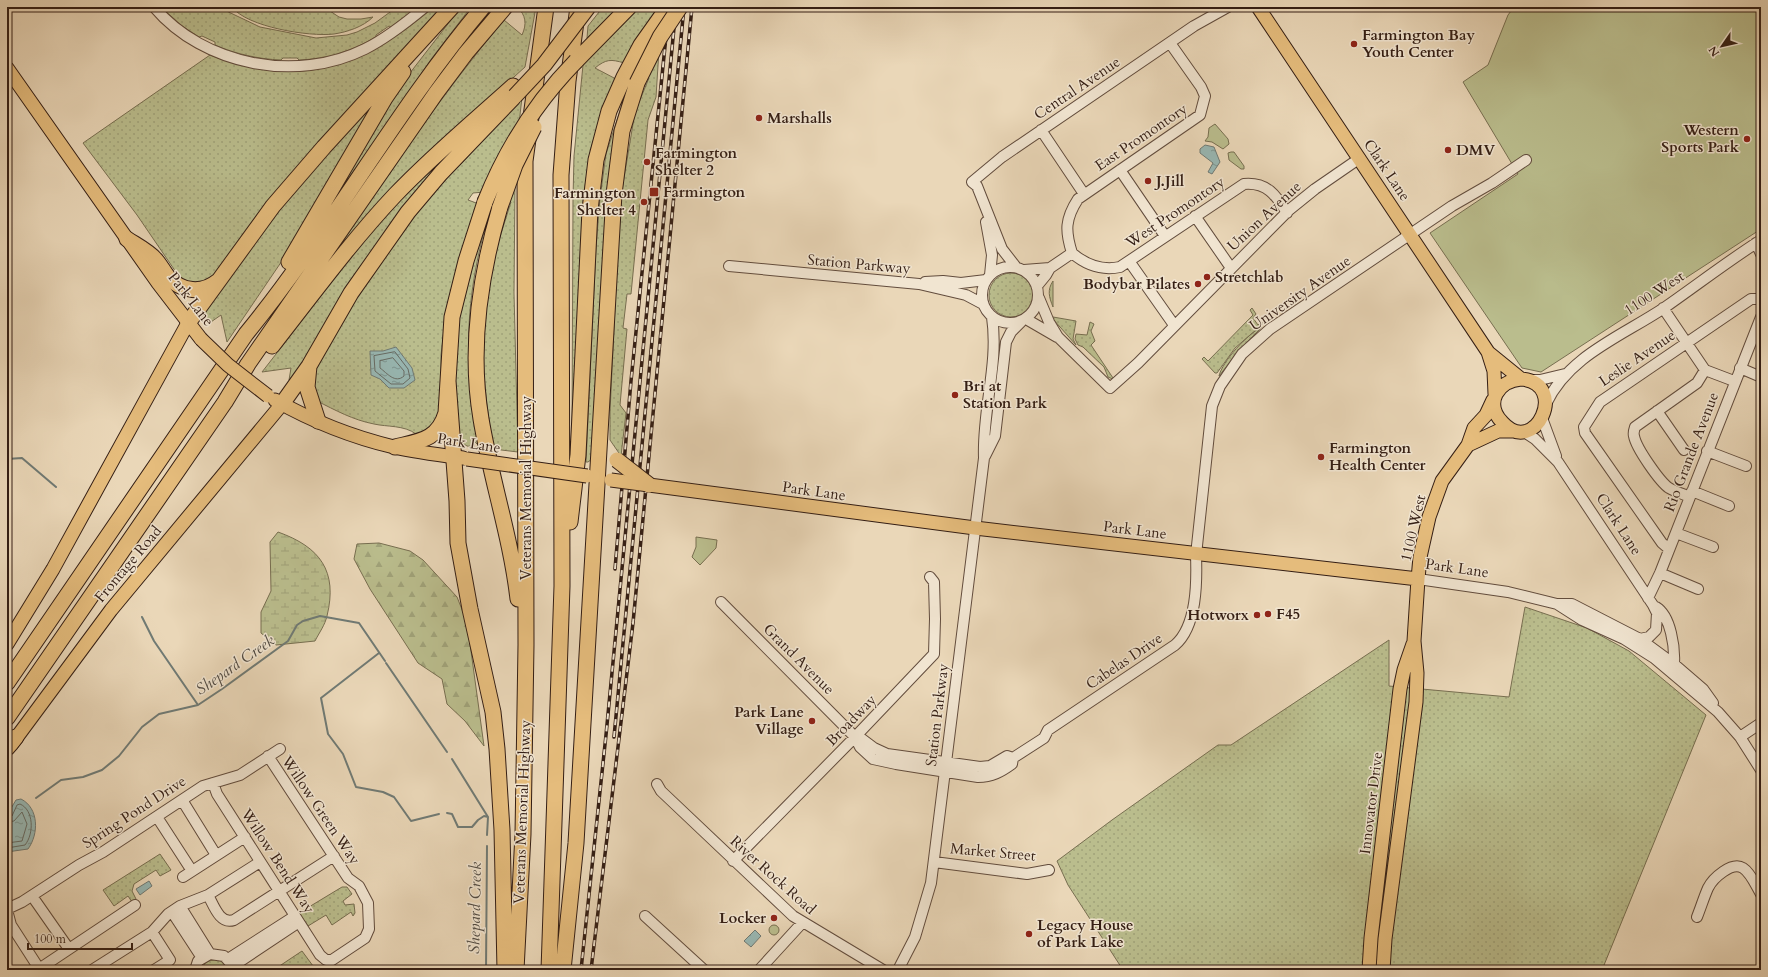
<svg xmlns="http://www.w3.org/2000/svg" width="1768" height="977" viewBox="0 0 1768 977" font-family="Cardo,serif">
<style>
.grass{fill:url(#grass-dots);stroke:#776e50}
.forest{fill:url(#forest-firs);stroke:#776e50}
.wetland{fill:url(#wetland-marsh);stroke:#776e50}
.park{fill:#babd8d;stroke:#776e50}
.water{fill:url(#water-ripples);stroke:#707a74}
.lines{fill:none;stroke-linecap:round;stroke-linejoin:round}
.shore{stroke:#666b64;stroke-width:1}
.stream{stroke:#707a74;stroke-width:2}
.minor-casing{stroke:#624c3d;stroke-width:12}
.major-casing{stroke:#341e14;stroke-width:15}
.highway-casing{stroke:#341e14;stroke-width:17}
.minor{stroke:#f1e5d1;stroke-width:10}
.major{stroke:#e5bc7c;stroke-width:13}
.highway{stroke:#e5bc7c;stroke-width:15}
.rail-casing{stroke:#341e14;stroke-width:3.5}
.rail{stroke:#f1e5d1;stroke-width:2;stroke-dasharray:6;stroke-linecap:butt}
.major-bridge-casing{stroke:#341e14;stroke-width:15;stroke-linecap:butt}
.highway-bridge-casing{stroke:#341e14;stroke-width:17;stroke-linecap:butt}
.major-bridge{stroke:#e5bc7c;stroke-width:13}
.highway-bridge{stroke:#e5bc7c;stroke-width:15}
.poi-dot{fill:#8f2418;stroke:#f1e5d1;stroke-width:1.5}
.labels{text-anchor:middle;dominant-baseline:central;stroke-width:3;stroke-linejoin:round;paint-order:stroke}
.poi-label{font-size:15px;font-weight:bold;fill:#341e14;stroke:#f1e5d1;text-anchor:start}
.street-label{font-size:15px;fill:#341e14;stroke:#f1e5d1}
.water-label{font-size:16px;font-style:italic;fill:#524c44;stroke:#f1e5d1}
</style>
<defs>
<pattern id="grass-dots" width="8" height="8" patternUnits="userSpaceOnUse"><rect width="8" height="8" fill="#babd8d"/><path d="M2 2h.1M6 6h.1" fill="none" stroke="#a0a279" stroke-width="1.8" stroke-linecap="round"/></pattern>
<pattern id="forest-firs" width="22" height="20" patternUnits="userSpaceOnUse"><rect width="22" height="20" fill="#babd8d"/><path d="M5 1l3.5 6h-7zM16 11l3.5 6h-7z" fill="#a0a279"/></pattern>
<pattern id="wetland-marsh" width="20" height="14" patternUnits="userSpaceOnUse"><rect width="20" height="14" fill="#babd8d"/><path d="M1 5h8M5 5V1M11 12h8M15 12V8" fill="none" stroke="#a0a279"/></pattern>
<pattern id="water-ripples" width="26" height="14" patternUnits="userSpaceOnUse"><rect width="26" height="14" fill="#98b8b4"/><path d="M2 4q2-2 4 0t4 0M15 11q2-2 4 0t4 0" fill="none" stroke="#7d9591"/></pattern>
</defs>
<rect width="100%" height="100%" fill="#ead7b8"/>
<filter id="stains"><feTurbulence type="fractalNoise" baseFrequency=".005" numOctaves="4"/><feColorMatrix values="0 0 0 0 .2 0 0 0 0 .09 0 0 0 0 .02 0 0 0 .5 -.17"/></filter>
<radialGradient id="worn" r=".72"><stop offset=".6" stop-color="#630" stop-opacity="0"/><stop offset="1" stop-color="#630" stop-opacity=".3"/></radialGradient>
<path class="grass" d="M161 7H218L260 27 316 38 347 35 357 32 375 23 397 7H418L391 27 389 26 376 35V37C352 51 326 59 299 60L297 58H283L281 60C258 59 236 54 215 45V42L202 36 199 37 182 26Z
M232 7H324L339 17 347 19H361L373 17C363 27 347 32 334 34 309 37 247 27 232 7Z
M434 7H442L211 278 206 281 187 283 178 275 137 215 83 143 210 55C301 90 363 67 434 7Z
M461 7H471L432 58 344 188 322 217 403 82Z
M517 7H536L525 67 420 162 329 262C385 179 440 96 504 20L522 35C527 24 526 15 517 7Z
M603 7H618L587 38 588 26Z
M638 7H660L624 63C611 59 606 59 595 68L616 79 604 106 591 148 583 199 572 434 573 199 574 156 583 65 617 27Z
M659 50 656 97 648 120 631 294H627L623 328 627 329 620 405 626 413 621 456 610 440V412L620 202 635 112 649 78 646 76Z
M379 94 288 252 227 342 221 315 208 324 202 318V315L254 242 296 189Z
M625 95 628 96 592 459 588 462H586L596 248 600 198 606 154Z
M522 97 519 124 484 192 473 193 468 200 479 204 446 312 441 355V414L425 433 416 434C404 425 387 427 374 424 353 420 335 410 317 401L312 388 315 371 356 298 386 252 432 191C445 185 449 173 458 163L460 165Z
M481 125 292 379 289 380 291 368 262 372C303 320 341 267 384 217 414 184 448 154 481 125Z
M515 184 514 293 518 452 493 449C487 406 480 362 484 319 487 292 493 266 497 240H499L511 202 508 201Z
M487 221C475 263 467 310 469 354 471 384 475 414 478 445L474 441V447L467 446 462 443 457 430 455 362 459 317 465 285Z
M989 295a22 22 0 1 1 44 0a22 22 0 1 1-44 0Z
M1053 281V307C1049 297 1047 290 1053 281Z
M1252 308 1256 314 1253 318 1258 325 1262 322 1263 324 1235 348 1217 373H1215L1202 359 1204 357 1208 361 1253 315 1250 310Z
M1053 317 1076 321 1073 339 1076 345 1052 318Z
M1090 322 1094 324 1091 331 1095 341 1091 345 1113 378 1117 375 1115 380 1108 377 1104 367 1083 347 1078 345 1075 339 1076 334 1087 335Z
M1262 327 1242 347 1219 376C1222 362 1248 333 1262 327Z
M1525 607 1587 628 1629 651 1706 715 1602 970H1123L1068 885 1057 861 1112 820 1218 745H1231L1389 640V686L1509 697Z
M160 854 171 870 160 876 156 870 134 884 132 891 136 899 132 902 128 896 114 906 103 890Z
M342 887H347L352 894 343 901 345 905 354 904 355 913 353 916 351 912 332 925 326 915 308 926 299 913Z
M302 951 316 970H275V969Z
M211 959C220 960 226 961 230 970H201L205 963Z"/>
<path class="forest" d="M379 543 410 551 423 560 457 597 467 622 484 746 465 721 447 704 442 679 418 663 370 589 354 559 357 544Z"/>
<path class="wetland" d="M278 532C320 547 338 571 327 616 325 625 319 633 315 641L276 645 261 633V612L271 591 270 542Z"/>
<path class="park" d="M1514 7H1761V229L1541 372 1522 368 1430 233 1518 174 1463 82 1488 65 1508 15Z
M1215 124 1228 139 1229 144 1223 149 1212 142 1205 141 1208 137 1209 128Z
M1231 152H1234L1244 166V169H1241L1229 160 1228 153Z
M696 537 717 540 716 548 700 565 692 557 696 547Z
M769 930a5 5 0 1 1 10 0a5 5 0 1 1-10 0Z"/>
<path class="water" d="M1205 145 1214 147 1220 162 1212 174 1208 172 1213 163 1200 153V149Z
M396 347 412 368 415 380 404 388H389L380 379 371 375 370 351H383Z
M21 799C39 808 39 834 28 849L7 852V815L16 800Z
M149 881 152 886 140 895 136 889Z
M755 930 761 936 751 947 744 941Z"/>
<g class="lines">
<path class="shore" d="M395 352 408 369 410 378 403 384H391L375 371 374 356Z
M393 358 404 371V376C395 384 387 373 380 368V361Z
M7 817 12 816 17 805 20 804C34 810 34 834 25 845L7 848
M7 822 14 821 22 812 27 824 22 841 7 843"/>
<path class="stream" d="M7 459 22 458 56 487
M142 617 154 641 198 705
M379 653 321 698 328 734 343 754 356 787 383 792 394 797 411 821 439 814
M386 663 447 752
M452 759 488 817 487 835
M36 798 61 780 83 777 102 770 119 756 142 727 159 714 198 705 222 689 288 641 297 625 303 621 320 616 359 623 385 661
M447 813 452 814 458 827H472L478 820 484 816 488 817
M486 970 487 846"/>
<defs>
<path id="minor" d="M154 7C204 66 297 83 365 49 387 38 407 22 425 7
M1041 130 1084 194
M1120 170 1165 236
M1195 216 1231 268
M986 222 992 255 990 275
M1756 243 1761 254
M1072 253C1065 231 1065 219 1078 199L1200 115 1205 96 1201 87 1170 43
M1072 253C1086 265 1101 271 1120 267L1244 184C1267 182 1276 195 1287 213
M1129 261 1174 325
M729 266 919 284 966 295 983 304
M982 295a28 28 0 1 1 56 0a28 28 0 1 1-56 0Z
M1016 267 1002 249 977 186 972 182 1002 157 1194 26 1228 7
M1024 270 1050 268
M925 282 943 281 961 283 986 280
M1037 286 1046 275 1050 268 1072 253
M1039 298 1049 322 1058 337 1110 388 1138 363 1289 210 1315 189 1360 158
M1663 308 1705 370 1734 381
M1026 319 1057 337
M1740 368 1761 377
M1529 380H1540L1565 374
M1546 404C1568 356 1622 336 1664 308 1697 285 1728 261 1761 240
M1657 411 1684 450
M1542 418 1556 456
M1523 431 1535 439 1558 462 1653 605 1657 613 1656 630 1649 637 1640 639
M1707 451 1746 466
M985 456 995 436 1006 342 1011 332 1021 322
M1692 491 1729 506
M1690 497C1683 494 1676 492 1669 488 1660 482 1636 448 1634 436 1633 433 1634 430 1635 427L1697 383 1705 370
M1676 533 1713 547
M1669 549 1662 543 1585 433 1584 427 1600 402 1751 299H1761
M1660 573 1698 589
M1418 579 1508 592 1557 604 1582 620 1624 639 1654 658 1718 712 1740 737 1761 770
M1648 598 1660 573 1761 317
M721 602 855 737 860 747 873 759 896 764 978 777C992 777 1001 772 1012 764L1013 758 1044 738 1048 730 1175 645C1197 626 1197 582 1196 555L1212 406 1220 386 1242 354 1270 329 1452 206 1492 183 1526 160
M1557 604H1572L1640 639 1674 664 1703 689 1713 703
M1656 607C1671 616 1675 648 1674 664
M855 737 862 739 874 748 887 754 980 767 990 766 1007 756 1013 758
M1740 737 1761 723
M213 783 217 794 320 955 326 960H332L365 938 369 929 368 903 359 886 348 878 268 756
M657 784 661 791 793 916 883 970
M182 800 216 855
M157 817 192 871
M733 861 855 737 934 654 935 619 934 582 930 577
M934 862 1027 874 1049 870
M183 877 245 837
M208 895C214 906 220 925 234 920L334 856
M32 896 69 949
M180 906 210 954
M7 909 22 902 79 865 103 852 203 786 240 775 280 749
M7 910 11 925 40 970
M172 912 202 958
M645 916 704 970
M1697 917C1701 907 1704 897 1708 888 1713 878 1732 861 1743 868 1751 873 1756 886 1761 894
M152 932 170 960 154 970
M228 959 295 916
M233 966 299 922
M39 969 135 905
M92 970 152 932 168 914 180 906 208 895 260 862
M195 970 198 961 210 954 224 956 232 965
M759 970 802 923
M898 970 915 937 931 883 984 458C982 410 999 364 992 317"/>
<path id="major" d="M1258 7 1488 352 1494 371 1495 394
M7 68 158 283 201 339
M1489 353 1521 379
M1521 379C1570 383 1535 459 1502 422 1484 403 1498 381 1521 379Z
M275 400C312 421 352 437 394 447 416 452 440 455 463 458
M1468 445 1498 431H1514
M649 485 975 528 1418 579
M7 644 53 569 188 323
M11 745 111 610 282 404
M1369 970 1371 938 1400 689 1404 670 1413 644
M1383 970 1385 939 1416 702 1417 673 1414 641 1418 579 1420 557 1429 517 1442 481 1468 445 1474 428 1486 415 1493 400"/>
<path id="highway" d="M576 61 629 7
M500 207C480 275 469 348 481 419 491 479 511 538 518 599
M127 239C136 245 148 251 155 259 160 264 163 271 168 277 182 292 202 294 218 281
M289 262 385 98 403 72
M188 323 273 206 324 147 452 7
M272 346C312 295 350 243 395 195 432 156 473 122 513 86
M309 366 307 387 318 421
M448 381 457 501 458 543 470 609 493 712 497 749 502 830 505 970
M282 404 309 366 351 293 408 212 441 173 513 98
M395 447C420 441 438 440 446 413L452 317 466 261 485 202
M570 522 578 455 590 210 596 160 609 111 624 77 641 45 668 7
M7 683 246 334C331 230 396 110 483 7
M7 718 225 402 248 364 436 93 466 53 505 7
M7 748 16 737
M516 970 523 834 526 645 525 161 546 7
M549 970 562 586 561 175 568 81 578 7
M563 970 576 843 614 194 622 131 637 83"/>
</defs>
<use href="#minor" class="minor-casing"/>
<use href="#major" class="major-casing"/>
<use href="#highway" class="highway-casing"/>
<use href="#minor" class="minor"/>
<use href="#major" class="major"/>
<use href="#highway" class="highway"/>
<defs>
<path id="rail" d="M615 569 631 381 669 7
M614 737 684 7
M581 970 606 735 676 7
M591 970 633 623 692 7"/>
</defs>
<use href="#rail" class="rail-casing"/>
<use href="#rail" class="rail"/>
<defs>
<path id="major-bridge" d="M201 339 228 365 268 396
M467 459 587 476
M611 480 649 485"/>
<path id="highway-bridge" d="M637 83 660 37 680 7
M515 96 544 65 588 7
M485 202C506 149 536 102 576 61
M500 207 515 165 534 127
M617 460 649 485"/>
</defs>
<use href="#major-bridge" class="major-bridge-casing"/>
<use href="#highway-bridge" class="highway-bridge-casing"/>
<use href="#major-bridge" class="major-bridge"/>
<use href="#highway-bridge" class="highway-bridge"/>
</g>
<g class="poi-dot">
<circle cx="1354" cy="44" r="4"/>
<circle cx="759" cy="118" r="4"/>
<circle cx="1747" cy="139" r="4"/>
<circle cx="1448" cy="150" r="4"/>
<circle cx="647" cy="162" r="4"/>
<circle cx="1148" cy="181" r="4"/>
<rect x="649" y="187" width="10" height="10" rx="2"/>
<circle cx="644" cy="202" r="4"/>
<circle cx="1207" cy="277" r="4"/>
<circle cx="1198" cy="284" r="4"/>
<circle cx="955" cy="395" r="4"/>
<circle cx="1321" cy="457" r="4"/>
<circle cx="1268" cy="614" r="4"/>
<circle cx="1257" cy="615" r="4"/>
<circle cx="812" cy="721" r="4"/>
<circle cx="774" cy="918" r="4"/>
<circle cx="1029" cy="934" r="4"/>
</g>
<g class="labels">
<g class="poi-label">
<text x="1362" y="35">Farmington Bay<tspan x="1362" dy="17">Youth Center</tspan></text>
<text x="767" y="118">Marshalls</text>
<text x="1739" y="130" text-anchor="end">Western<tspan x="1739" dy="17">Sports Park</tspan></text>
<text x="1456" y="150">DMV</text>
<text x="655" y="153">Farmington<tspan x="655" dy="17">Shelter 2</tspan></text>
<text x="1156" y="181">J.Jill</text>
<text x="663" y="192">Farmington</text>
<text x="636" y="193" text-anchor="end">Farmington<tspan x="636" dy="17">Shelter 4</tspan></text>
<text x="1215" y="277">Stretchlab</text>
<text x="1190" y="284" text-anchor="end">Bodybar Pilates</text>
<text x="963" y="386">Bri at<tspan x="963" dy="17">Station Park</tspan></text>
<text x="1329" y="448">Farmington<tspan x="1329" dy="17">Health Center</tspan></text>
<text x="1276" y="614">F45</text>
<text x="1249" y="615" text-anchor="end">Hotworx</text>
<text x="804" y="712" text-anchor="end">Park Lane<tspan x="804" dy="17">Village</tspan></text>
<text x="766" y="918" text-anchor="end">Locker</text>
<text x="1037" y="925">Legacy House<tspan x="1037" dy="17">of Park Lake</tspan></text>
</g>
<g class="street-label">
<text transform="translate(1077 88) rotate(-34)">Central Avenue</text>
<text transform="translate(1141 137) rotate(-34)">East Promontory</text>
<text transform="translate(1387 170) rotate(56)">Clark Lane</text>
<text transform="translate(1175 212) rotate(-34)">West Promontory</text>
<text transform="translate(1264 216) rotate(-43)">Union Avenue</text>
<text transform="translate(859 264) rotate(5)">Station Parkway</text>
<text transform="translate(1300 293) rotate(-35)">University Avenue</text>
<text transform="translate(1654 293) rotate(-33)">1100 West</text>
<text transform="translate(191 299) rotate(52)">Park Lane</text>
<text transform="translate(1637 358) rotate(-34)">Leslie Avenue</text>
<text transform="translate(469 443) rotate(9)">Park Lane</text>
<text transform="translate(1691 452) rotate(-69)">Rio Grande Avenue</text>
<text transform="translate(526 488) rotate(-90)">Veterans Memorial Highway</text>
<text transform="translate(814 491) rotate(8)">Park Lane</text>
<text transform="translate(1619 524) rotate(57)">Clark Lane</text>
<text transform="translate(1413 528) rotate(-77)">1100 West</text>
<text transform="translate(1135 530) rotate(7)">Park Lane</text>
<text transform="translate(128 564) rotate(-50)">Frontage Road</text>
<text transform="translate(1457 568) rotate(8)">Park Lane</text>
<text transform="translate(799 659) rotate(45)">Grand Avenue</text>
<text transform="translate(1124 661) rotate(-34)">Cabelas Drive</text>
<text transform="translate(937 715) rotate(-83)">Station Parkway</text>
<text transform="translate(851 720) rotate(-46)">Broadway</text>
<text transform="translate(1371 803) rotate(-83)">Innovator Drive</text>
<text transform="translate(321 810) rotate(56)">Willow Green Way</text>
<text transform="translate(134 812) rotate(-33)">Spring Pond Drive</text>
<text transform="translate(522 812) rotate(-88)">Veterans Memorial Highway</text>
<text transform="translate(993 852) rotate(5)">Market Street</text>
<text transform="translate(278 861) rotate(57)">Willow Bend Way</text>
<text transform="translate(773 875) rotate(42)">River Rock Road</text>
</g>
<g class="water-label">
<text transform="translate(235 665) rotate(-35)">Shepard Creek</text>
<text transform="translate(475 908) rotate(-89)">Shepard Creek</text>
</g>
</g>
<rect width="1768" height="977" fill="none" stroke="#ead7b8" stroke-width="24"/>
<rect x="8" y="8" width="1752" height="961" fill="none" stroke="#341e14" stroke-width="2"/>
<rect x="12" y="12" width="1744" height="953" fill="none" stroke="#341e14"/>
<g transform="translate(1722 46) rotate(236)" stroke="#f1e5d1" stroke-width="3" paint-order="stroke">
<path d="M0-3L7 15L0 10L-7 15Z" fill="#341e14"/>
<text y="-6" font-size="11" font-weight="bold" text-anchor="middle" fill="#341e14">N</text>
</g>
<path d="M28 943v6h104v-6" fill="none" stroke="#341e14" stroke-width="2"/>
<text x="34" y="943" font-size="12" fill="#341e14" stroke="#f1e5d1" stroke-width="3" paint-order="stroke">100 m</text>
<rect width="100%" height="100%" filter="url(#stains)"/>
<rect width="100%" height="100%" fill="url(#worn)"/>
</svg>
